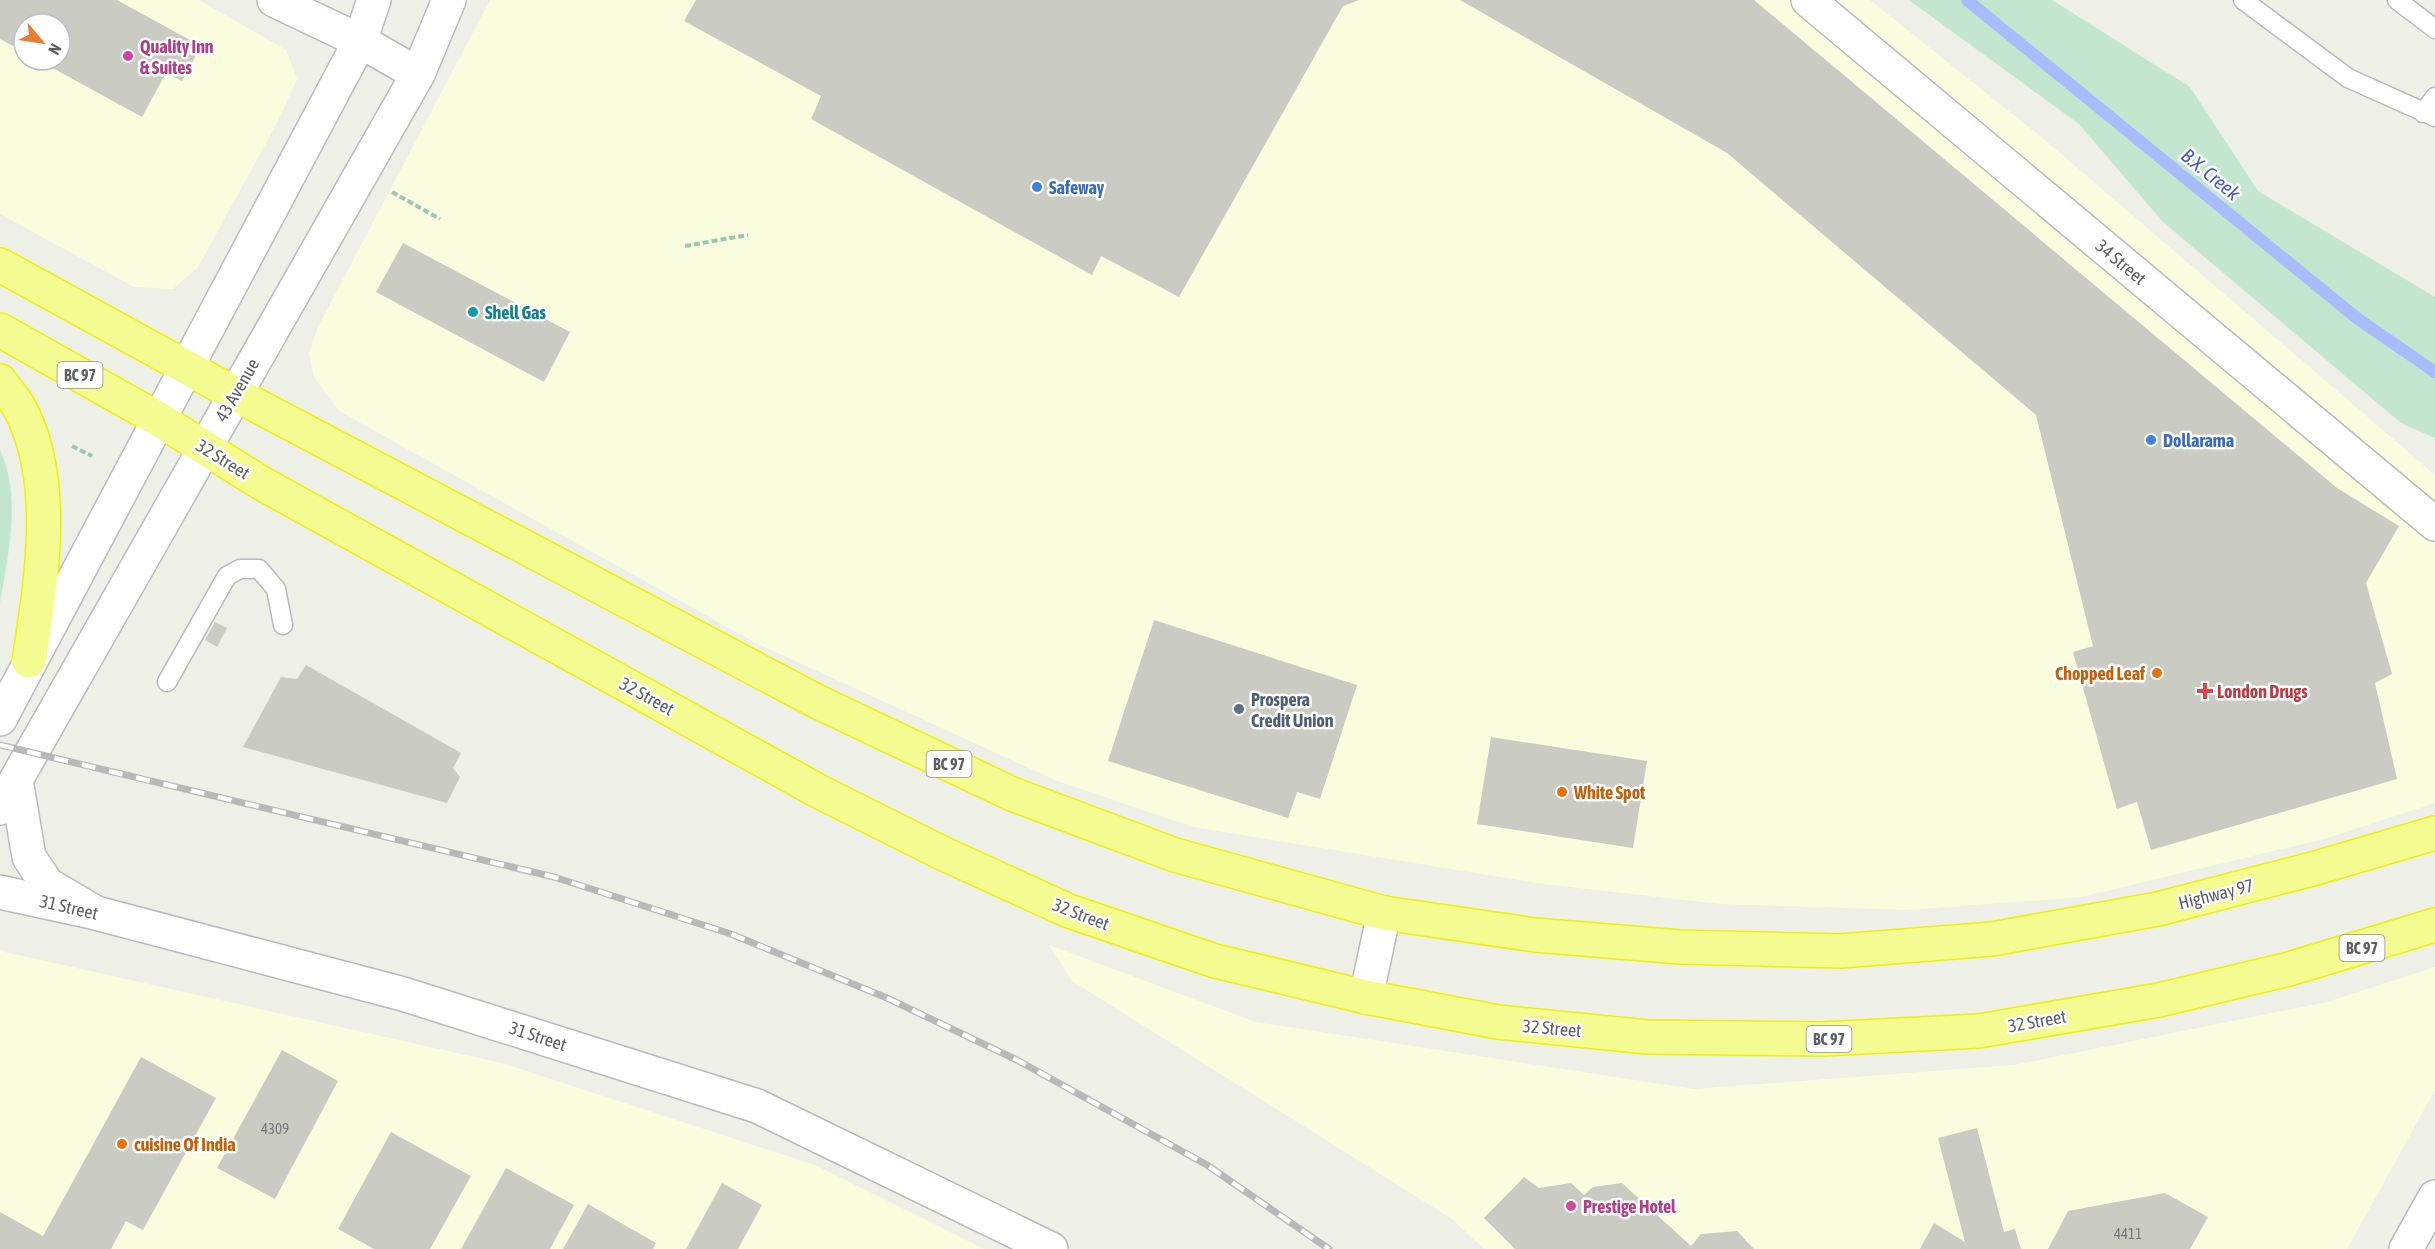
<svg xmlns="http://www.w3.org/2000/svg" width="2435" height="1249" viewBox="0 0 2435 1249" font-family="'Asap Condensed',sans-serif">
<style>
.commercial{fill:#fafddd;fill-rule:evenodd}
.green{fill:#c3e6cf}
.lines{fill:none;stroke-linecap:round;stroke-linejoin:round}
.stream{stroke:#a8bbfe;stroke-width:12}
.building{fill:#cacbc2}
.lane-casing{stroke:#b8b8bf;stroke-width:21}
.street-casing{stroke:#b8b8bf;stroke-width:36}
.secondary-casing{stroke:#bbbbc3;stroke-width:36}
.highway-casing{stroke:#ecf204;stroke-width:36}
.path{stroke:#9cc7b7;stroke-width:4;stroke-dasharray:6 3;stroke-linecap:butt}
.lane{stroke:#fff;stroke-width:18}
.street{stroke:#fff;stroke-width:33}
.secondary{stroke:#fff;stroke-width:33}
.highway{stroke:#f3fb91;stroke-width:33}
.rail-casing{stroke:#b8b8b9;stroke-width:7}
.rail{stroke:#fff;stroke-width:4.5;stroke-dasharray:14;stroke-linecap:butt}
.hotel-dot{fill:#d1479c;stroke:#fff;stroke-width:2}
.shop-dot{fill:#3f7fe0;stroke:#fff;stroke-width:2}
.culture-dot{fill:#0f9aa8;stroke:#fff;stroke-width:2}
.food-dot{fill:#e8710a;stroke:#fff;stroke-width:2}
.health-dot{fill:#e0444e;stroke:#fff;stroke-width:2}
.service-dot{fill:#5c6f8a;stroke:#fff;stroke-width:2}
.labels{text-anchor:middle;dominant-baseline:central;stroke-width:5;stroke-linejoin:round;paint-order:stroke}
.number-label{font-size:15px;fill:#78797d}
.shield{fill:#fff;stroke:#8e8e94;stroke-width:1.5}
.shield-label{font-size:16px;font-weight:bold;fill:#5d5e66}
.hotel-label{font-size:18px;font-weight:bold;fill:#b23c85;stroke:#fff;text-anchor:start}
.shop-label{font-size:18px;font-weight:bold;fill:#366cbe;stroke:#fff;text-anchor:start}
.street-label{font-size:18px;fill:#5d5e66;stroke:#fff}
.culture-label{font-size:18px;font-weight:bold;fill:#0d838f;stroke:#fff;text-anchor:start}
.food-label{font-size:18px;font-weight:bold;fill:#c56008;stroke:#fff;text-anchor:start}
.health-label{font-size:18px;font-weight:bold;fill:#be3a42;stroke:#fff;text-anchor:start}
.service-label{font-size:18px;font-weight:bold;fill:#4e5e75;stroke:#fff;text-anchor:start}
.water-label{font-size:20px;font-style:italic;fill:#495bc2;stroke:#fff}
</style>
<rect width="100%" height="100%" fill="#eeefe6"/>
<path class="commercial" d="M0 0H199L286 50 297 79 277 123 198 267 173 289 134 287 0 214ZM24 24H60V60H24Z
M490 0H1870L2045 140 2435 475V803L2324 839 2081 897 1909 910 1721 904 1543 884 1193 827 1057 781 756 643 339 411 314 377 309 353 318 327Z
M1049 945 1256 1022 1694 1089 2014 1065 2327 1002 2435 967V1090L2347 1249H1484L1452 1219 1072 981Z
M0 951 502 1063 815 1165 984 1249H0Z"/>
<path class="green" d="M1909 0H2052L2190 87 2258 191 2435 297V438L2401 423 2163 222 2079 124Z
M0 450C22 498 8 554 0 603Z"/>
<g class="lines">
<path class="stream" d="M1967 0 2358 319 2435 372"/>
</g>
<path class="building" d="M0 0H117L201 46 182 81 166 73 142 117 38 60H60V24H24V52L0 39Z
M696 0H1359L1343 6 1179 297 1101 256 1092 275 811 119 821 96 684 21Z
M1460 0H1754L2337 488 2399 526 2366 583 2392 674 2375 683 2397 779 2151 850 2137 802 2117 809 2073 652 2093 646 2036 415 1727 153Z
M403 243 570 332 544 382 376 292Z
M1154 620 1357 685 1320 799 1297 792 1288 818 1108 761Z
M215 622 227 628 217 647 205 640Z
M306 665 461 753 453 768 460 777 447 803 243 747 281 677 297 679Z
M1491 737 1647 761 1633 848 1477 824Z
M282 1050 338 1081 275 1199 217 1168Z
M141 1057 216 1098 143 1230 126 1221 111 1249H0V1212L43 1236Z
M1977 1128 2004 1232 2015 1229 2021 1249H1920L1934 1223 1965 1242 1938 1138Z
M391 1132 471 1176 430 1249H374L338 1229Z
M506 1168 574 1205 550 1249H461Z
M1524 1177 1539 1188 1571 1183 1584 1195 1593 1187 1622 1183 1691 1246 1701 1234 1737 1231 1754 1249H1515L1484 1218Z
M722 1183 762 1205 738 1249H686Z
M2165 1193 2208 1217 2190 1249H2048L2068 1211Z
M588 1204 656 1243 653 1249H563Z"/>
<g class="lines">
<defs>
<path id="lane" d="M2243 0 2348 78 2435 117
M2397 0 2435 29
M2423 113 2435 97
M167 682 227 576 240 569H259L276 589 283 625"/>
<path id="street" d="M274 0 360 41 418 74
M1808 0 2435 524
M0 892 96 913 403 994 757 1106 1051 1249
M1366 997 1384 913
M2406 1249 2435 1197"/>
<path id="secondary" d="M0 719 360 41 374 0
M16 780 29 857 47 884 96 913
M0 808 418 74 449 0"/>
<path id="highway" d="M0 265 235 394 818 702 1012 794 1175 855 1384 913 1535 935 1680 947 1841 951 1992 939 2158 909 2316 868 2435 833
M0 330 160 420 263 484 820 792 942 853 1069 911 1215 961 1366 997 1498 1022 1648 1037 1822 1039 1979 1031 2159 1000 2289 969 2435 925
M0 381C6 390 14 398 19 407 59 479 41 584 29 661"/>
</defs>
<use href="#lane" class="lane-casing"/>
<use href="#street" class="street-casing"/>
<use href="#secondary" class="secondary-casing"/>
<use href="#highway" class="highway-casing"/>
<path class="path" d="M392 192 440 219
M685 246 748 235
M72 446 92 456"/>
<use href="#lane" class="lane"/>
<use href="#street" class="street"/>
<use href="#secondary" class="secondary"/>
<use href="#highway" class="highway"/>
<defs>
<path id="rail" d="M0 745 554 877 731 934 887 998 1017 1060 1207 1165 1329 1249"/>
</defs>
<use href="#rail" class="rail-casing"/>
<use href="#rail" class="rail"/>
</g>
<g class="hotel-dot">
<circle cx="128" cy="56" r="6"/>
<circle cx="1571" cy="1206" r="6"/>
</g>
<g class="shop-dot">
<circle cx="1037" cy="187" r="6"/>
<circle cx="2151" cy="440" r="6"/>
</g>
<circle class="culture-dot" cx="473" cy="312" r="6"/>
<g class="food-dot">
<circle cx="2157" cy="673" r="6"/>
<circle cx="1562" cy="792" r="6"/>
<circle cx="122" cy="1144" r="6"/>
</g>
<path class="health-dot" d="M2202 682h6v6h6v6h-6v6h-6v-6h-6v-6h6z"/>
<circle class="service-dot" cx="1239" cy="709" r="6"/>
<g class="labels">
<g class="number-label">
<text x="275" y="1128">4309</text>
<text x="2128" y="1233">4411</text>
</g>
<g class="shield">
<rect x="57.5" y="362" width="45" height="26" rx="4.5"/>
<rect x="926.5" y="751" width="45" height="26" rx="4.5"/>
<rect x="2339.5" y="935" width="45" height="26" rx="4.5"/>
<rect x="1806.5" y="1026" width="45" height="26" rx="4.5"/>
</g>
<g class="shield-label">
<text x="80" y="375">BC 97</text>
<text x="949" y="764">BC 97</text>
<text x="2362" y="948">BC 97</text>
<text x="1829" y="1039">BC 97</text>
</g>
<g class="hotel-label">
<text x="140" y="46">Quality Inn<tspan x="140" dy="21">&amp; Suites</tspan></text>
<text x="1583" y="1206">Prestige Hotel</text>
</g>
<g class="shop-label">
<text x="1049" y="187">Safeway</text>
<text x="2163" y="440">Dollarama</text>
</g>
<g class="street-label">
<text transform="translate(2121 262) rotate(40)">34 Street</text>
<text transform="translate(237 390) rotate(-60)">43 Avenue</text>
<text transform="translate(223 459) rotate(32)">32 Street</text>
<text transform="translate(647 696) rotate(29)">32 Street</text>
<text transform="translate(2216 894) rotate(-14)">Highway 97</text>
<text transform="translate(69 907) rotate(13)">31 Street</text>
<text transform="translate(1081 914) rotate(21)">32 Street</text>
<text transform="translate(2037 1021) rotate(-10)">32 Street</text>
<text transform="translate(1552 1028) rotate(5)">32 Street</text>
<text transform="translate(538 1036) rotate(18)">31 Street</text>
</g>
<g class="culture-label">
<text x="485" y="312">Shell Gas</text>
</g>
<g class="food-label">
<text x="2145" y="673" text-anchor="end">Chopped Leaf</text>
<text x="1574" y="792">White Spot</text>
<text x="134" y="1144">cuisine Of India</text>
</g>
<g class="health-label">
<text x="2217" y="691">London Drugs</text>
</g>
<g class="service-label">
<text x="1251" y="699">Prospera<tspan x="1251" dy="21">Credit Union</tspan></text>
</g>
<g class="water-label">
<text transform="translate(2211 174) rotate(39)">B.X. Creek</text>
</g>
</g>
<g transform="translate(42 42) rotate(119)"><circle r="28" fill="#ffffff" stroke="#bebfc2" stroke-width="1.5"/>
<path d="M0-4.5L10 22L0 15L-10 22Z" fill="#e77e34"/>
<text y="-9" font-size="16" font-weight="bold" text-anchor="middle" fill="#5d5e66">N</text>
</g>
</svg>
